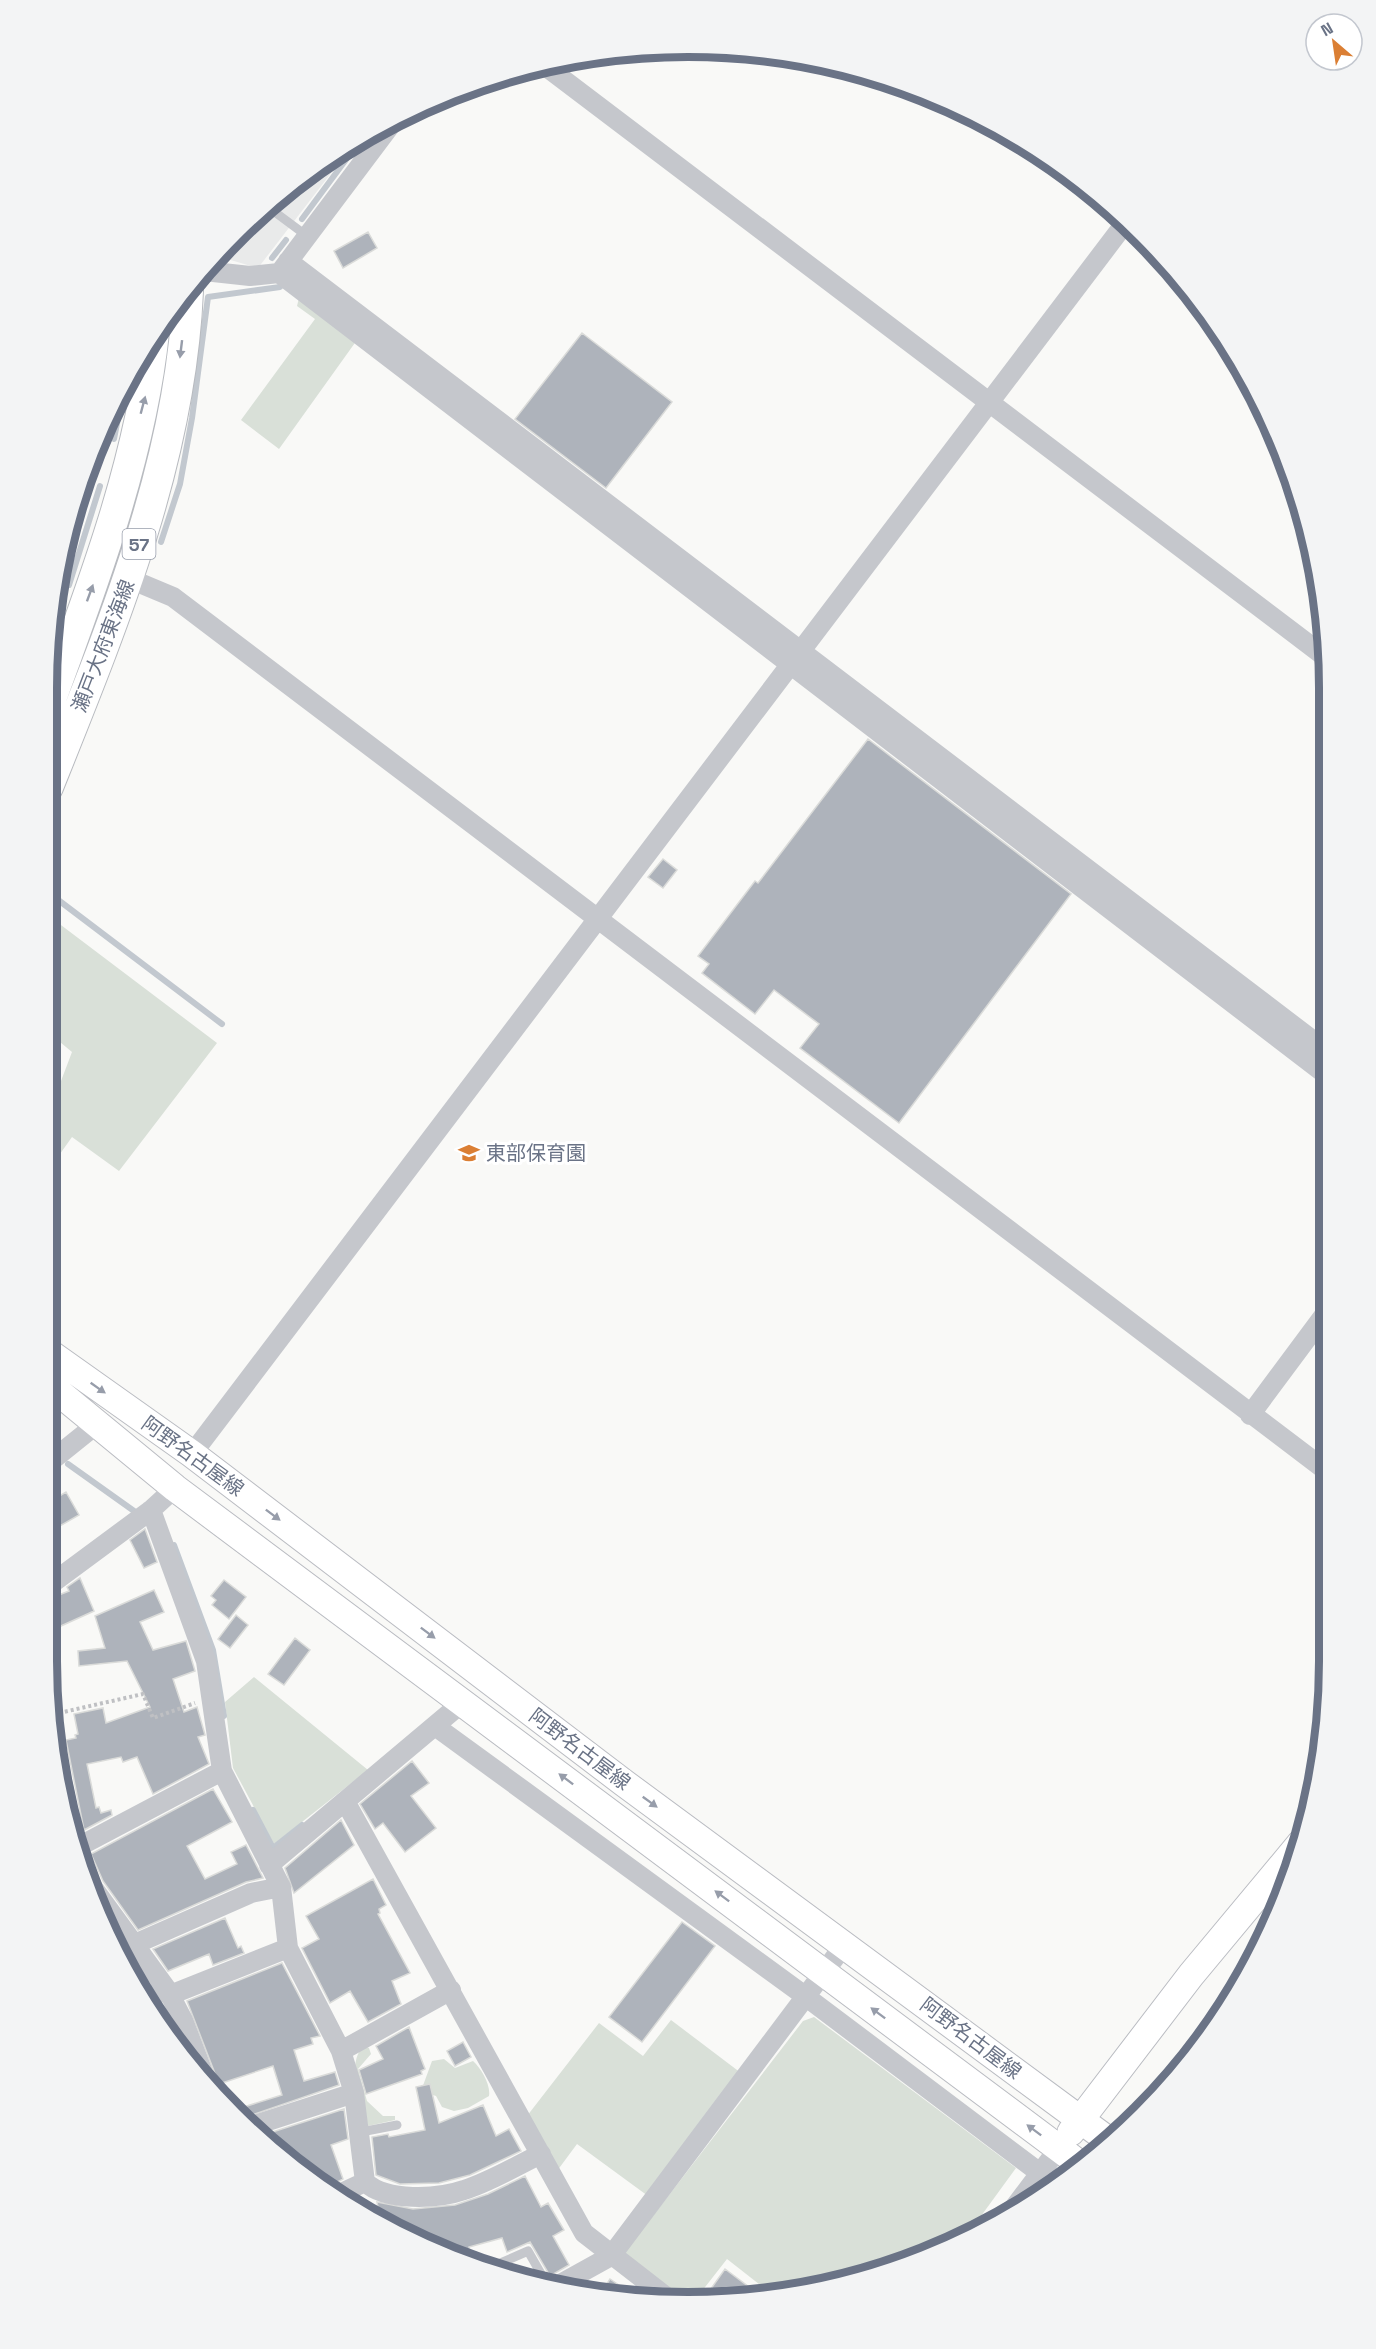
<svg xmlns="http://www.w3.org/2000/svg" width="1376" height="2349" viewBox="0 0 1376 2349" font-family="'Space Grotesk','Noto Sans JP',sans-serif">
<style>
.built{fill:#e9eaea}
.green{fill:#d9e0d8}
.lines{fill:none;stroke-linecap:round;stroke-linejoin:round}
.stream{stroke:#c2c8cf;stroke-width:6}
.building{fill:#aeb3bb;stroke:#dadbd9;stroke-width:1.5}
.secondary-casing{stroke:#babcc2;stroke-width:29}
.primary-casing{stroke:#b8bbc0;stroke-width:32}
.path{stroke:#bfc0c3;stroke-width:4;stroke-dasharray:3 3;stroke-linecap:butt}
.lane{stroke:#c5c7cc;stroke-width:9}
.street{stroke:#c5c7cc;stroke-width:20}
.secondary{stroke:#fff;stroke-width:27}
.primary{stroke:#fff;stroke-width:30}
.oneway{fill:#979daa}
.labels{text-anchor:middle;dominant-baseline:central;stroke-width:6;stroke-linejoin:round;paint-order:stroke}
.shield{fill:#fff;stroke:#979daa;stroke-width:1.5}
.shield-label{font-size:18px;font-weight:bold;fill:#6a7386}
.street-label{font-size:20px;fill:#6a7386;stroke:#fff}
.poi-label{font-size:20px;fill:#6a7386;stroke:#fff;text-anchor:start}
.rim{fill:none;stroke:#6a7386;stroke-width:8}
</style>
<rect width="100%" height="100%" fill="#f9f9f7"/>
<path class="built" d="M355 142 258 268 217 256 234 235 331 155Z"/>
<path class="green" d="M299 298 357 340 279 449 241 420 315 319 297 306Z
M49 916 217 1043 119 1171 72 1137 50 1168V1110L72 1052 49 1033Z
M254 1677 368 1770 274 1844 233 1768 225 1702Z
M814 2017 1016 2168 965 2238 933 2254 813 2290 773 2295 727 2259 695 2300H680L622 2256 803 2021Z
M671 2020 741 2073 648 2196 577 2144 557 2171 527 2116 599 2023 643 2056Z
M363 2046 369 2048 371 2054 358 2069 367 2101 383 2116H395V2120L368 2126C362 2101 345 2068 363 2046Z
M444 2059 455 2068 473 2061C481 2068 491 2085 489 2096L468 2108 454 2111 442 2107 436 2096 421 2091 432 2061Z"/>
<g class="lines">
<path class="stream" d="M302 219 362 138
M272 258 286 240
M114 439 122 398
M161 542 180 484 192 418 208 297 280 287
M69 585 100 486
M50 637 54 625
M49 893 222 1024
M68 1464 134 1511
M174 1545 213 1650 224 1716
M253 1810 273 1848 302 1825"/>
</g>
<path class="building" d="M368 232 377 248 343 268 334 251Z
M582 333 672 402 606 488 515 419Z
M868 739 1071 894 899 1123 800 1048 819 1024 774 990 755 1014 702 973 709 964 698 956 755 881 758 883Z
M663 859 677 870 663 888 648 877Z
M66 1492 79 1515 51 1531V1501Z
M145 1529 157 1562 144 1568 130 1540Z
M80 1578 94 1611 52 1630 51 1598 69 1591 67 1587Z
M224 1580 246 1597 229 1619 212 1605 216 1600 211 1596Z
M154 1590 164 1612 140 1622 153 1650 186 1641 195 1671 173 1679 184 1712 197 1707 205 1735 198 1737 209 1764 153 1794 137 1757 123 1762 121 1757 87 1764 96 1808 99 1807 101 1813 111 1810 112 1815 84 1830 66 1740 76 1738 75 1735 78 1734 74 1714 103 1708 106 1723 150 1707 127 1661 79 1666 78 1651 105 1648 95 1616Z
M236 1615 248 1625 230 1648 218 1639Z
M295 1638 310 1650 284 1685 268 1674Z
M412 1761 429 1783 411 1796 436 1828 405 1852 383 1823 375 1829 360 1804Z
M213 1789 232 1822 187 1846 205 1879 237 1864 231 1852 246 1845 263 1878 246 1882 138 1930 103 1881 91 1854Z
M341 1820 354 1845 294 1893 285 1868Z
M373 1879 386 1905 379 1909 380 1913 378 1914 410 1973 392 1981 401 2004 368 2022 350 1991 330 2003 302 1948 319 1939 306 1916Z
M225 1918 238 1948 241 1946 244 1953 213 1965 209 1954 168 1971 153 1949Z
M682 1922 715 1946 642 2042 609 2017Z
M282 1963 320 2036 311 2038 313 2044 294 2050 304 2081 335 2072 339 2085 240 2119 231 2111 282 2095 273 2066 219 2084 187 2001Z
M138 1971 147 1983 138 1986 132 1975Z
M162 2005 172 2025 185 2058 151 2007Z
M409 2027 425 2069 421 2071 422 2074 366 2094 359 2070 383 2059 376 2046Z
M463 2042 471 2057 455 2066 447 2051Z
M430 2084 439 2123 483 2105 496 2136 509 2129 521 2151 470 2175 439 2183 400 2184 376 2175 372 2137 388 2134 389 2137 425 2130 416 2087Z
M344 2109 348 2139 331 2145 343 2179 325 2189 260 2136Z
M525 2176 541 2207 548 2203 564 2230 553 2236 569 2265 550 2276 530 2242 507 2252 502 2238 469 2247 473 2262 405 2236 381 2223 377 2202 413 2209 455 2205 488 2194Z
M725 2269 749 2287 740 2300H703Z
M610 2279 638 2298 599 2296Z"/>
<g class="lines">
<defs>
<path id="secondary" d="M51 1354 192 1454 624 1783 1112 2143
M51 1386 175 1488 1081 2165
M1071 2132 1191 1975 1300 1844"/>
<path id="primary" d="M48 707C92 587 141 459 154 332
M48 787C111 630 181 462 188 291"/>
</defs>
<use href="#secondary" class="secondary-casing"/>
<use href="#primary" class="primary-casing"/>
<path class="path" d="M59 1713 143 1694 153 1718 195 1703"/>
<path class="lane" d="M268 207 307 236
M54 615 74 623
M361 2132 397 2125
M489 2268 528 2251 548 2286"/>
<path class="street" d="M544 65 1328 659
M288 261 1328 1052
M204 271 250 276 279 273 1328 1076
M281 271 393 122
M130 579 173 597 1328 1472
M1250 1415 1328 1310
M192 1454 1126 222
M51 1461 97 1424
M151 1510 206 1661 222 1771 281 1887 288 1948 341 2051 354 2093 365 2182 335 2196
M51 1584 151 1510 175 1488
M435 1726 805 1996 1040 2173
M52 1732 72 1830
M345 1801 584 2233 669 2299
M76 1848 222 1771
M77 1851 88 1881 168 1991 183 2020 207 2083
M269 1865 463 1702
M135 1944 251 1893 281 1887
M170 1995 288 1948
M145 1996 168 1991
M341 2051 451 1990
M249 2127 354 2093
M365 2182C386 2202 438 2199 464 2190 490 2182 516 2166 541 2154
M1007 2217 1059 2148
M555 2287 611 2256 845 1944"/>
<use href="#secondary" class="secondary"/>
<use href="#primary" class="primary"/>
</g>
<defs><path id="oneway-solid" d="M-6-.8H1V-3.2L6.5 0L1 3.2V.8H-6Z" transform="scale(1.5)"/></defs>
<g class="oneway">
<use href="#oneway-solid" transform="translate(181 349) rotate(97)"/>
<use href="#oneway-solid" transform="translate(143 405) rotate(-75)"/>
<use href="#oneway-solid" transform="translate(90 593) rotate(-70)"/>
<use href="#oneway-solid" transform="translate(98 1388) rotate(35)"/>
<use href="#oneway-solid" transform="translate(273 1515) rotate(37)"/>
<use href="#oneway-solid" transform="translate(428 1633) rotate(37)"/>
<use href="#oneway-solid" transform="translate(566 1779) rotate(-143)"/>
<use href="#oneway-solid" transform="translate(650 1802) rotate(36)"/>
<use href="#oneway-solid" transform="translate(722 1896) rotate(-143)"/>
<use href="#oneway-solid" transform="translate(878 2013) rotate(-143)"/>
<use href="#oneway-solid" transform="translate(1034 2130) rotate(-143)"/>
</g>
<defs>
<symbol id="school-bare" viewBox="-9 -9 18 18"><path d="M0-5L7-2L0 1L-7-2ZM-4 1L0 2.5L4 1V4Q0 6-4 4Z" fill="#db7f34" stroke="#fff" stroke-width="2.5" paint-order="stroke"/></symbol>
</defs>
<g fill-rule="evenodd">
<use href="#school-bare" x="454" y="1138" width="30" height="30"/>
</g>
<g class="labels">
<rect class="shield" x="122.5" y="529" width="33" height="30" rx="4.5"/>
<g class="shield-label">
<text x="139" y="544">57</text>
</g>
<g class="street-label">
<text transform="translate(103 646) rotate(-69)">瀬戸大府東海線</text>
<text transform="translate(193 1456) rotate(36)">阿野名古屋線</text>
<text transform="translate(580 1749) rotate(37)">阿野名古屋線</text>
<text transform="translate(971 2038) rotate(37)">阿野名古屋線</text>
</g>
<g class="poi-label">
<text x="486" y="1153">東部保育園</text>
</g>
</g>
<path d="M0 0H1376V2349H0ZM688 57H688A631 631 0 0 1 1319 688V1661A631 631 0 0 1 688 2292H688A631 631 0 0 1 57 1661V688A631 631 0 0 1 688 57Z" fill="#f3f4f5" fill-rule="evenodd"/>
<path class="rim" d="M688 57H688A631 631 0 0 1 1319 688V1661A631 631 0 0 1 688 2292H688A631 631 0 0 1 57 1661V688A631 631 0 0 1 688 57Z"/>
<g transform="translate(1334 42) rotate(331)"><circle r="28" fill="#ffffff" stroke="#c3c7cf" stroke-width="1.5"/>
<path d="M0-4.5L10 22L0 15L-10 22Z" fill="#db7f34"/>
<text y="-9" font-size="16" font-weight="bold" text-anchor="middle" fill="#6a7386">N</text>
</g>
</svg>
